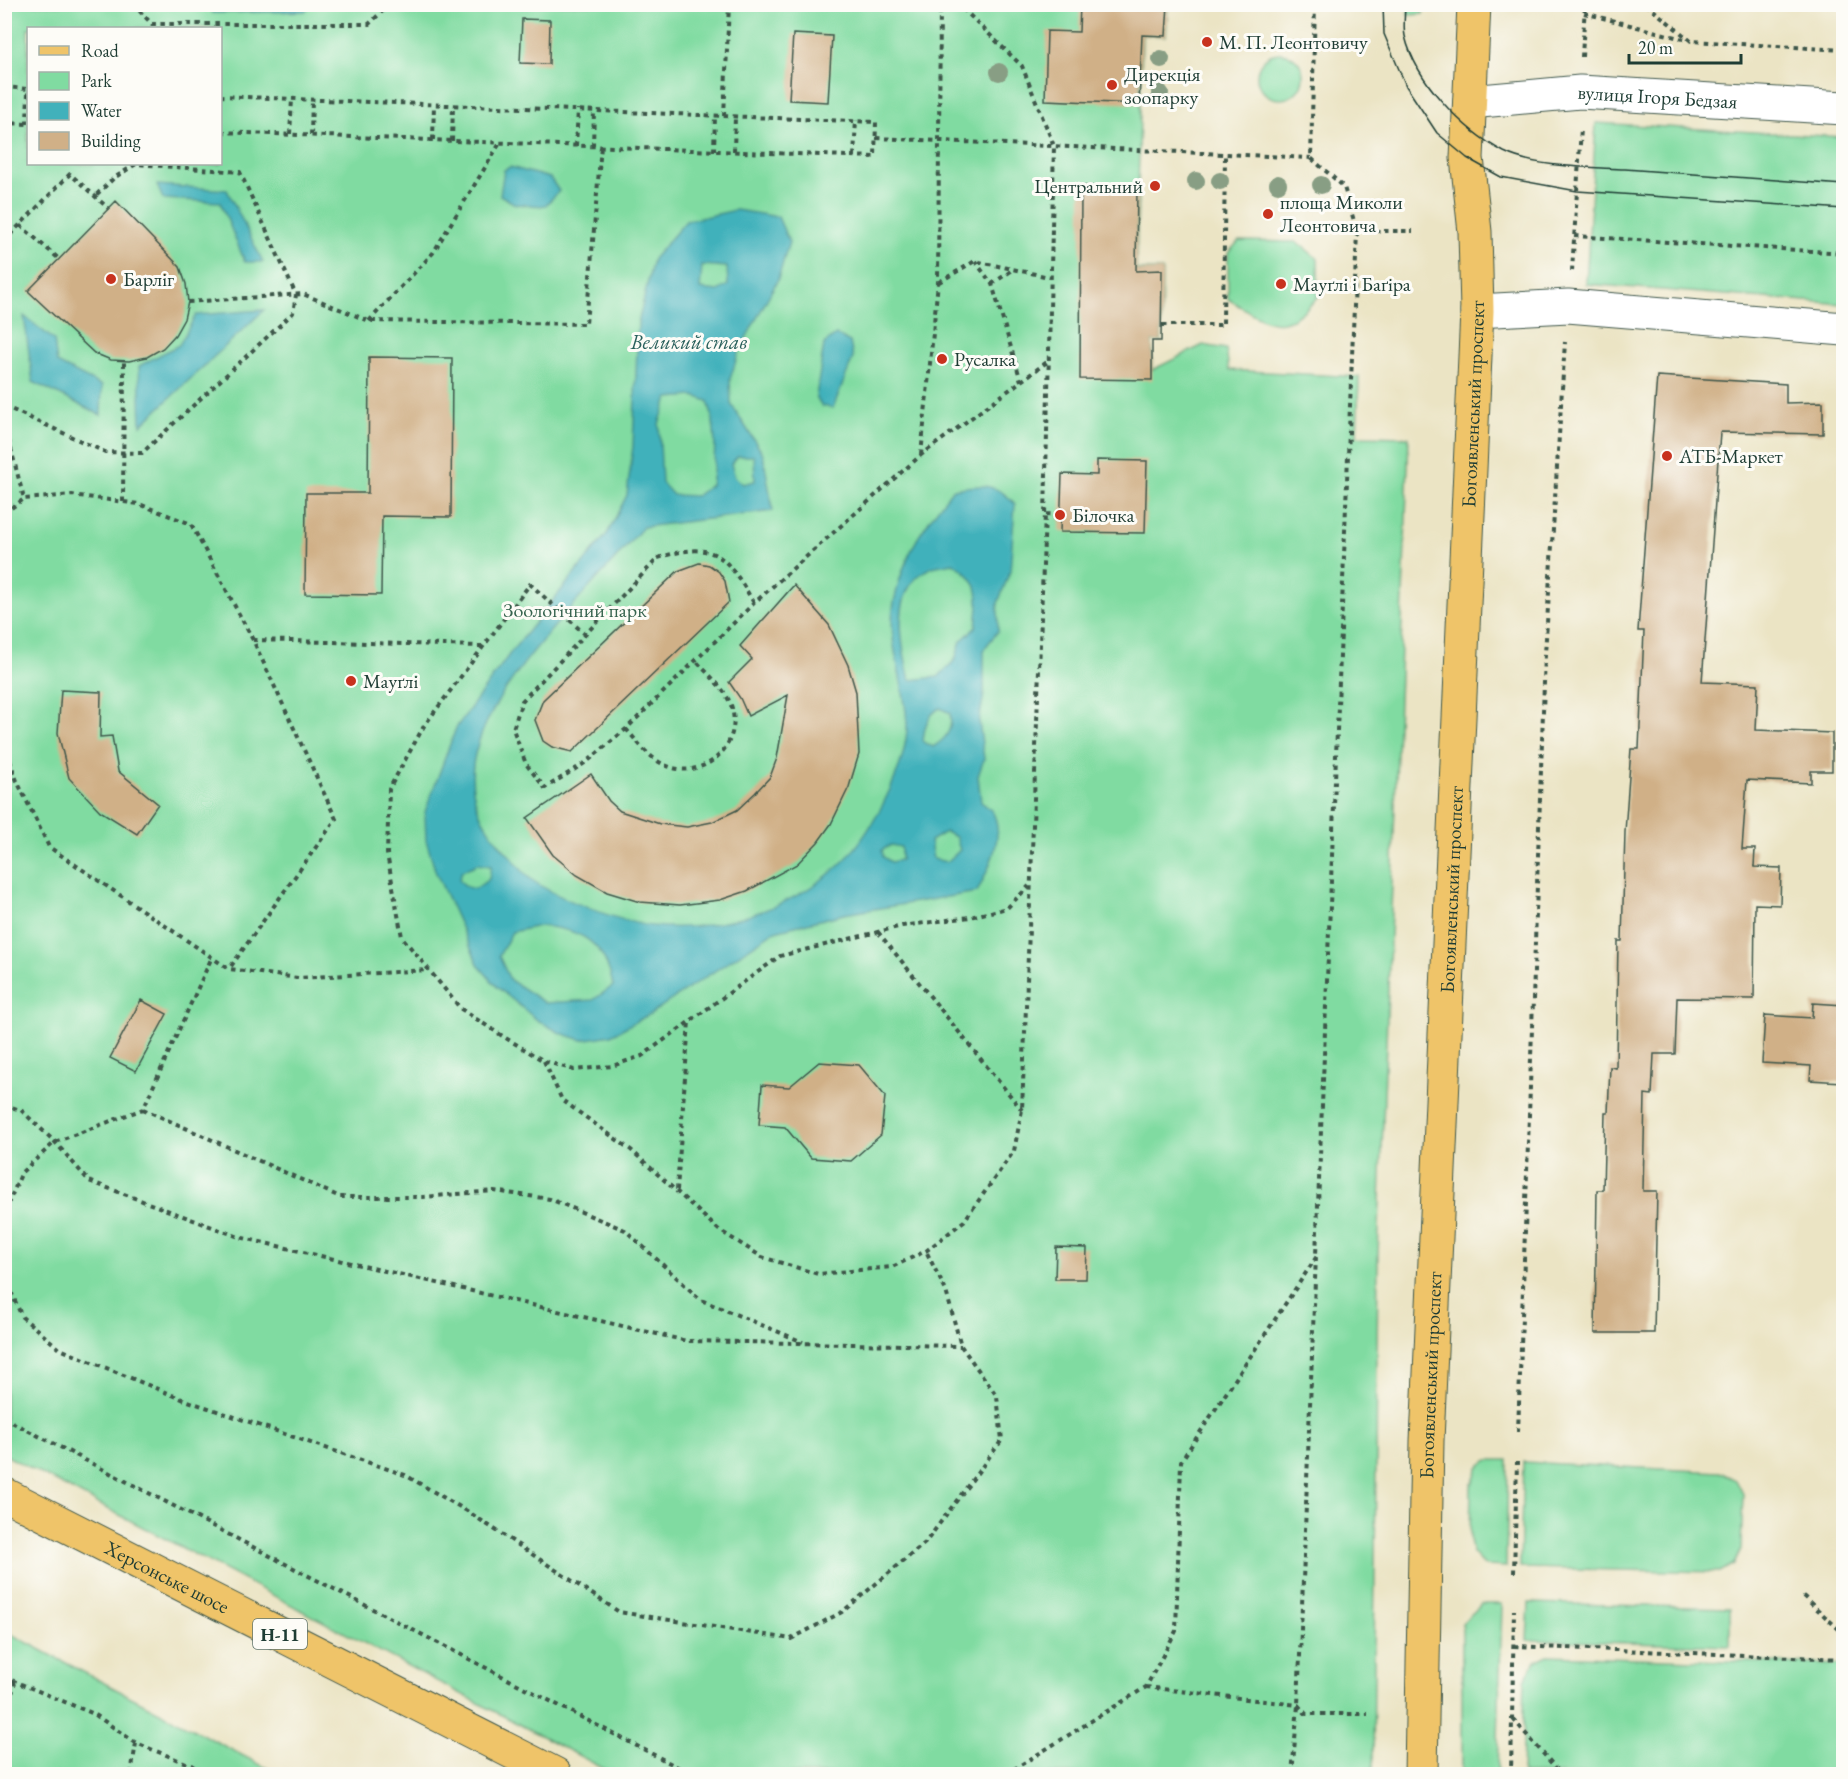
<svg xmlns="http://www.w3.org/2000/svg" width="1848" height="1779" viewBox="0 0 1848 1779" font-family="'EB Garamond',serif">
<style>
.green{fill:#80dba1;stroke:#508c6a;stroke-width:1.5;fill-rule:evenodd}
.water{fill:#41b1bb;stroke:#307778;stroke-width:1.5;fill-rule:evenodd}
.building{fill:#d0b087}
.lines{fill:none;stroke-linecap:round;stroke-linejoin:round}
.minor-casing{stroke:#3e564a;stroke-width:35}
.major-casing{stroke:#3e564a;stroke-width:35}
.path{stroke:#3e564a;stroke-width:4;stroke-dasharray:4.5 4.5;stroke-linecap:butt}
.minor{stroke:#fff;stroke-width:33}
.major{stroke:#efc469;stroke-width:33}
.tram{stroke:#1f3d34;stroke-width:1.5}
.tree{fill:#889e84}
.poi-dot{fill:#c8321e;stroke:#fdfcf7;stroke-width:2}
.labels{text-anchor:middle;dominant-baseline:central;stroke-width:6;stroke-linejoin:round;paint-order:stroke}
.shield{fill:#fdfcf7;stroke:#62766e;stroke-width:1.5}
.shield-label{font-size:18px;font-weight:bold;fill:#1f3d34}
.poi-label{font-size:20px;fill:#1f3d34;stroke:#fdfcf7;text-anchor:start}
.street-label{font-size:20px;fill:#1f3d34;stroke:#fdfcf7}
.park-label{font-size:20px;fill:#37644f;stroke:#fdfcf7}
.water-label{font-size:21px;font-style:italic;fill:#29605c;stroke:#fdfcf7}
</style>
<rect width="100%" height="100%" fill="#fdfcf7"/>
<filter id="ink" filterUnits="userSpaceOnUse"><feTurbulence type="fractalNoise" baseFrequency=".0167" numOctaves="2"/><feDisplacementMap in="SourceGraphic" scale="12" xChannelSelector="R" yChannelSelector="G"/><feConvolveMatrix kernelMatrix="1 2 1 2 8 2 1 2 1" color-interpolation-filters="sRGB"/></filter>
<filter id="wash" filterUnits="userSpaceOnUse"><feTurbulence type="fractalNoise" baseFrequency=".008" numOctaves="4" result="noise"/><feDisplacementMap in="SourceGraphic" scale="24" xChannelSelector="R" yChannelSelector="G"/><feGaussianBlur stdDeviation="1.35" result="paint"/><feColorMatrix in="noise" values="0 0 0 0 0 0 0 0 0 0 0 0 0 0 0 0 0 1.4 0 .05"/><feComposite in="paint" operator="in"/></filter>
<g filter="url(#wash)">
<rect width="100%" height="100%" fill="#ebe4c4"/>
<path class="green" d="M4 5H1168L1166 36 1142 35 1136 270H1162L1161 341H1152V370L1203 345 1226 349 1229 370 1359 377 1357 436 1409 437 1378 1254 1373 1774H614L5 1455ZM28 28H220V164H28Z
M1409 5H1424L1423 14 1408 15Z
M1257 76a23 23 0 1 1 46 0a23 23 0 1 1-46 0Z
M1596 123 1843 137V304L1586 284Z
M1239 241 1297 242 1318 259V297C1281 337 1270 324 1228 299V253Z
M1488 1460H1508L1506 1567 1485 1566 1473 1553 1470 1540 1471 1487 1478 1467Z
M1523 1462 1720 1472 1736 1480 1743 1494 1741 1549 1734 1564 1720 1572 1520 1568Z
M1529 1603 1730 1608V1646L1527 1640Z
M1482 1604H1502L1497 1774H1462V1623Z
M5 1631 278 1774H5Z
M1548 1655 1843 1665V1774H1522L1525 1680 1535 1661Z"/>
<path class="water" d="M206 5H312L305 11 213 13Z
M510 167 550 178 559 191 545 206 515 204 500 195 504 170Z
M157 185 227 190 263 262H245L220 202 163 199Z
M736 210 778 217 789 242 778 279 739 351 730 379 731 404 763 454 773 511 643 527C593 588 498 674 477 747 463 792 481 827 512 858 518 865 524 874 532 880 558 899 621 922 652 926 714 933 787 910 834 870 868 842 907 769 907 725 906 684 886 643 894 602 904 553 923 527 953 489 980 485 995 481 1015 504L1010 571 998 603V631L984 649V694L979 721 984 759 978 776 981 802C985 805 992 809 994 815 1004 838 988 871 977 892L844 914 775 931 650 1014 611 1035 582 1040 560 1033 537 1020 497 987 479 966 436 873 426 840 425 812 456 728 511 652 607 534 627 495 633 446 638 324 653 259 686 221ZM702 265 727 267 728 285 718 291 700 289ZM694 396 708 401C717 429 716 455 711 485L696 496 673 495 662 483 659 424 668 398ZM738 456H754L755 481 743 484 735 477 731 464ZM953 563C983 581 979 596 976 627L961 641 955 660 938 677 910 680C901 644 889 588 930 568 937 565 946 565 953 563ZM940 708 950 713C953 730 947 738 933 747L923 742C924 728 927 715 940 708ZM945 832 956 837 960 850 947 862 933 859 930 841ZM891 845 901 847V860L891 862 883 857 882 850ZM477 864 491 866 489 879 475 889 467 887 459 880 462 871ZM539 926C582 929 605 942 613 986L593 1000 545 1003 510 980 499 956 512 932Z
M264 310 141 425 139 366 179 345 196 315Z
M24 316 54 340 57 363 102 386 101 415 33 382Z
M836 335 850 342 853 358 833 408 822 406 816 397 824 344Z"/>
<g id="blocks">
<path class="building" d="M1080 4H1168L1166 36 1142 35 1139 104 1045 100 1047 31 1079 32Z
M522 19 550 20 549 64 520 63Z
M793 34 832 36 828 102 789 100Z
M1081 186H1137L1136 271 1162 270 1161 341H1152V380L1080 379Z
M116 201 180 267 186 284 188 302 184 319 175 335 163 348 147 357 129 361 111 360 94 353 28 291Z
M369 357 452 358 451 517 382 516 381 595 305 594 306 493H368Z
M1657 376 1786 384V403L1823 402V434L1720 432 1702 682 1758 684 1756 730 1832 733V771H1811V783L1747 780 1742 849H1755L1754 867 1781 868 1780 905 1755 904 1754 999 1677 998 1675 1054H1654L1652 1095 1645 1094 1643 1191H1657L1654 1333H1595L1597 1190H1603L1605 1113H1608L1610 1067 1616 1068 1618 941H1622L1625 832 1631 749H1639L1644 631H1638Z
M1097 460 1147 461 1145 533 1060 532 1062 474 1097 475Z
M699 563 709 565 719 572 725 581 729 602 572 752 552 747 543 741 535 720 543 700 678 571Z
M794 585 829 625 848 665 856 692 859 754 849 787 831 824 818 842 797 864 747 891 720 900 680 905 640 902 607 892 577 875 553 855 527 818 591 774 609 801 620 811 660 824 687 827 712 822 737 810 755 793 770 777 777 758 788 695 748 716 740 698 729 682 752 659 740 646Z
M61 690 101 692 100 737 112 736 118 771 158 804 137 834 100 811 69 778 58 733Z
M141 1000 167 1014 136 1071 110 1058Z
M1813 1003 1844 1005 1842 1082 1810 1080 1811 1066 1762 1063 1765 1015 1812 1018Z
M819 1062 859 1065 885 1096 881 1135 851 1161 811 1158 785 1127 759 1125 762 1085 789 1087Z
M1056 1247 1087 1248 1086 1279H1055Z"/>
</g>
</g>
<g filter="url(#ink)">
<use href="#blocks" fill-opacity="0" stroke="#3e564a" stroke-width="1.5"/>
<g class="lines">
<defs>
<g id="minor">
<path id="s1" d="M1470 102 1580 92 1844 108"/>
<path d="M1477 311 1568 306 1844 329"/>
</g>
<g id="major">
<path id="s2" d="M4 1494 555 1774"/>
<path id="s3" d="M1421 1774 1427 1441 1477 311 1475 232 1467 158 1474 4"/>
</g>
</defs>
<use href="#minor" class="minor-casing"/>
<use href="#major" class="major-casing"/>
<path class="path" d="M133 4 152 24H369L390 4
M1646 4 1691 41 1844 50
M1584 13 1687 40
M1582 57 1585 4
M4 87 28 89
M220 96 876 122 875 157 220 132
M724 116 729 4
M4 123 28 124
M27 124 28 91
M290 134 292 99
M311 135 312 99
M876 138 1311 158
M433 140 434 104
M452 141 453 105
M576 146 578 109
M593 146 594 110
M714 151 715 115
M734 151 735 116
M854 156 856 120
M20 225 59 259
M1357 231H1413
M1574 236 1844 253
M4 241 70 174 109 209
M975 261 992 284 1021 381
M1572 271 1581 128
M939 282 975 261 1049 277
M992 284 1014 269
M188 302 303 294 369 321 586 324 601 146
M369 321 433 253 500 143
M1162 325H1223L1225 154
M4 406 105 452 142 453 293 313 296 295 240 172 136 164 114 178 95 196
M4 422 24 499 72 495 139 504 191 524 253 640 336 819 229 969
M921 455 938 282 940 4
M123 502 124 361
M4 513 24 499
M1046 514 1060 515
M754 603C726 556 716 539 658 558L522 701 513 729 526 764 545 788 588 761 626 729 754 603 921 455 1047 362
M586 635 530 584 424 726 389 789 387 854 402 937 461 1009 504 1037 544 1061 574 1070 612 1066 642 1056 780 956 902 926 970 917 1007 908 1029 886
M253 640 482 646
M626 729C637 741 648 757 663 764 701 784 745 746 731 705 725 689 708 674 697 662
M4 743 17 781 49 847 229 969 298 978 427 970
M878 932 1022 1110
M544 1061 562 1100 631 1150 719 1230 762 1257 818 1274 892 1267 926 1251 964 1221 1014 1151 1022 1110 1045 514 1054 146 1022 66 958 4
M4 1105 21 1110 55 1142 89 1181 239 1237 687 1341 961 1346
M143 1109 340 1197H423L494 1191 550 1199 625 1230 701 1300 803 1342
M677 1190 689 1021
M4 1213 22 1172 55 1142 143 1109 212 957
M4 1275 22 1317 60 1349 182 1399 405 1475 467 1511 619 1612 791 1639 842 1612 925 1543 1002 1440 997 1396 961 1346 946 1291 926 1251
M4 1418 691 1774
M1518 1432 1545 654 1565 342
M1514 1573 1517 1462
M1803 1596 1844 1634
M1514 1646 1844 1659
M4 1677 94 1714 136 1743 191 1765 204 1774
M1146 1687 1298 1705 1306 1714H1368
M1513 1719 1561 1774
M4 1720 15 1683
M131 1774 136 1743
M1006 1774 1146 1687 1176 1631 1181 1461 1317 1256
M1292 1774 1298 1705 1357 231 1344 187 1311 158 1315 4
M1511 1774 1514 1610"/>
<use href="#minor" class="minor"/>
<use href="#major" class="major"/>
<path class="tram" d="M1383 4 1384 34 1406 86 1437 133 1467 158 1501 177 1577 191 1844 209
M1405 4C1405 14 1403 27 1405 36 1416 82 1463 130 1504 152 1536 168 1589 167 1625 169 1698 174 1771 180 1844 185"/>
</g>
<g class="tree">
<circle cx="1161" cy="59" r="9"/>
<circle cx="999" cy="72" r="9"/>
<circle cx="1160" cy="93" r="9"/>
<circle cx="1196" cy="181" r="9"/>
<circle cx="1220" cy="181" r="9"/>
<circle cx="1278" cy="184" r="9"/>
<circle cx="1321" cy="185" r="9"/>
</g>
</g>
<g class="poi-dot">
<circle cx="1207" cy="42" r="6"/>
<circle cx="1112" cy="85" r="6"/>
<circle cx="1155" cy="186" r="6"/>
<circle cx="1268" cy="214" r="6"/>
<circle cx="111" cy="279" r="6"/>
<circle cx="1281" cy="284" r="6"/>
<circle cx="942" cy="359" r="6"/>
<circle cx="1667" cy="456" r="6"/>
<circle cx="1060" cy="515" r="6"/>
<circle cx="351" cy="681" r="6"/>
</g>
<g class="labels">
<rect class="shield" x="253" y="1619" width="54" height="30" rx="4.5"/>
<g class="shield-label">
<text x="280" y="1634">Н-11</text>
</g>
<g class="poi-label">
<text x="1219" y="42">М. П. Леонтовичу</text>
<text x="1124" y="74">Дирекція<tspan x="1124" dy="23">зоопарку</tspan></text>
<text x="1143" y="186" text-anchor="end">Центральний</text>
<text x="1280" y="202">площа Миколи<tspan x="1280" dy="23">Леонтовича</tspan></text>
<text x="123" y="279">Барліг</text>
<text x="1293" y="284">Мауґлі і Баґіра</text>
<text x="954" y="359">Русалка</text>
<text x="1679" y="456">АТБ-Маркет</text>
<text x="1072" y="515">Білочка</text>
<text x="363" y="681">Мауґлі</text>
</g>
<g class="street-label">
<text stroke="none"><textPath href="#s1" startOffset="188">вулиця Ігоря Бедзая</textPath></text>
<text stroke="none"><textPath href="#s3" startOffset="1371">Богоявленський проспект</textPath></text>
<text stroke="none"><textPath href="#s3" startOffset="885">Богоявленський проспект</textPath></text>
<text stroke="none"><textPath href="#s3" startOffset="399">Богоявленський проспект</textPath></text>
<text stroke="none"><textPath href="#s2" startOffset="183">Херсонське шосе</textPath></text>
</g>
<g class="park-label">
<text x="575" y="610">Зоологічний парк</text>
</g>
<g class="water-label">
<text x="689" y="341">Великий став</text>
</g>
</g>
<rect width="1848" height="1779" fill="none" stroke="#fdfcf7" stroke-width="24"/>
<rect x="27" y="27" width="195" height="138" fill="#fdfcf7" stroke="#a4b0a9" stroke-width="1.5"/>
<rect x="39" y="46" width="30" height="9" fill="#efc469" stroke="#a4b0a9" stroke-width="1.5"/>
<text x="81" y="57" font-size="18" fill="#1f3d34">Road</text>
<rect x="39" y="72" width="30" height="18" fill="#80dba1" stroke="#a4b0a9" stroke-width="1.5"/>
<text x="81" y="87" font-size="18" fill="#1f3d34">Park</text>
<rect x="39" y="102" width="30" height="18" fill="#41b1bb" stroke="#a4b0a9" stroke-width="1.5"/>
<text x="81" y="117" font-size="18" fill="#1f3d34">Water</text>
<rect x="39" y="132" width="30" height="18" fill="#d0b087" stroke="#a4b0a9" stroke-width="1.5"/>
<text x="81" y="147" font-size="18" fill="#1f3d34">Building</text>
<path d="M1629 54v9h112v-9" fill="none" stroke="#1f3d34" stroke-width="3"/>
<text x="1638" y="54" font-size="18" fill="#1f3d34" stroke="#fdfcf7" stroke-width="4.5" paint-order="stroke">20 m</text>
</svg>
